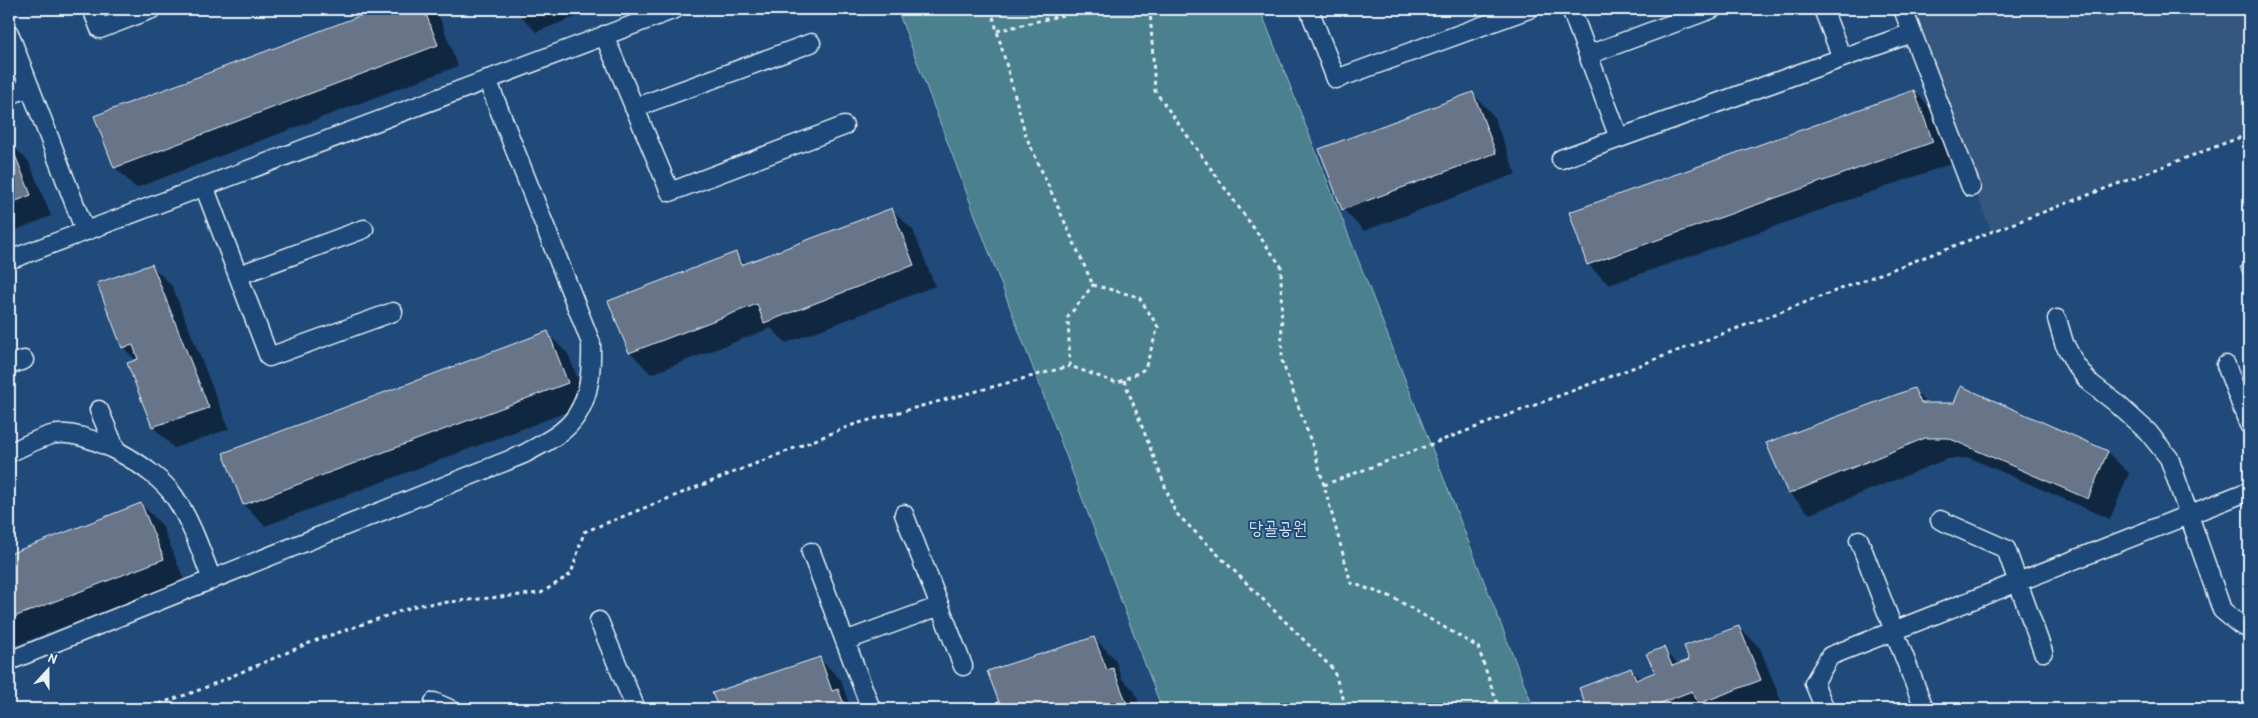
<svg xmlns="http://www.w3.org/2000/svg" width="2258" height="718" viewBox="0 0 2258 718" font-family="'Patrick Hand','Poor Story',sans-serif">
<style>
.built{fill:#35577e}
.green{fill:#4b808e;stroke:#9ab8c3}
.shadow{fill:#0007}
.building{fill:#687488;stroke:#e8f1f8}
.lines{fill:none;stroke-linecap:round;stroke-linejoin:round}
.lane-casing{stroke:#e8f1f8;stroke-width:21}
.path{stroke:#e8f1f8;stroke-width:3;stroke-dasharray:4 4;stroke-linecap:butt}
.lane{stroke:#1f4a7a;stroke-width:18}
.labels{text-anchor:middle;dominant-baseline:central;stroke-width:4;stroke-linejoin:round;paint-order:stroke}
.park-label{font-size:18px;fill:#d0e0e8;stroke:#1f4a7a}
</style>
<rect width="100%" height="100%" fill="#1f4a7a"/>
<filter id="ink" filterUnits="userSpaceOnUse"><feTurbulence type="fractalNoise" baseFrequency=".02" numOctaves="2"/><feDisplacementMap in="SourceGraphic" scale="10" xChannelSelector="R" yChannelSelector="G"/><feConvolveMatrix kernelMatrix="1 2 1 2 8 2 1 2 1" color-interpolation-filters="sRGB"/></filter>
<g filter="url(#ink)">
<path class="built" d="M1904 9H2249V133L1991 231Z"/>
<path class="green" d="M897 9H1260L1534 709H1162Z"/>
<path class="shadow" d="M381 9H432L439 16 458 66 136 188 115 167 95 117Z
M514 9H596L536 32Z
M1914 91 1935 112 1953 163 1609 285 1588 264Z
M1472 93 1493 115 1516 174 1364 231 1343 209Z
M9 142 29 162 51 216 9 233Z
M891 209 913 230 935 286 786 343 771 328 651 374 630 352 736 254 746 264Z
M151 265 172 286 229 429 174 448 153 427 129 364 136 361 123 347Z
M547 333 568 354 588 404 265 526 244 505 225 454Z
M1913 390 1928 404H1955L2107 452 2129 473 2110 519 1970 458 1947 459 1810 514 1789 493Z
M141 504 162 525 184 580 9 648V555Z
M1739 627 1760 648 1781 701 1760 709H1589L1580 689 1631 669 1640 679 1656 673 1663 649 1679 665 1691 660Z
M1094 638 1115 659 1122 679 1134 690 1141 709H996Z
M820 659 841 680 848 701 857 709H720L714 694Z"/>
<path class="building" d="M378 9H424L438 45 114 168 94 116Z
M1914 90 1933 142 1587 265 1569 212Z
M1473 92 1496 153 1342 210 1319 149Z
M9 140 31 195 9 204Z
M892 208 914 265 764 323 757 304 629 353 608 301 736 252 741 265Z
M2249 263V288L2240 267Z
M152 264 209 408 152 427 127 363 138 359 133 345 122 348 97 283Z
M548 331 568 383 243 505 223 453Z
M1961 386 2108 451 2088 499 1948 438H1925L1788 494 1766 443 1914 388 1921 403H1954Z
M141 503 164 559 9 619V554Z
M1739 626 1761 680 1698 704 1692 691 1658 704 1660 709H1587L1579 688 1631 668 1636 680 1655 672 1646 654 1664 647 1672 666 1689 660 1684 646Z
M1094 637 1107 670 1113 668 1129 709H995L994 707 1000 705 987 671Z
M820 657 832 691 838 689 846 709H719L712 693Z"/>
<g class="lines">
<defs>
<path id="lane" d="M92 9 100 29 152 9
M1309 9 1336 79 1529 9
M1571 9 1619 138
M1823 9 1842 58
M1903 9 1971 187
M9 33 85 231
M604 35 670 192 844 126
M1588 55 1712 9
M9 95 30 87
M634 108 811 43
M1561 159 1912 33
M204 186 269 357 393 312
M9 260 675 9
M239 275 364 229
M2057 319 2064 343 2075 364 2089 382 2115 402 2148 432 2169 458 2222 610 2239 624 2249 629
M9 365 24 360
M2226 365 2249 425
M99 410 116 450
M9 453C22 447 37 439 51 435 85 426 155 468 174 496 191 521 201 551 212 580
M904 514 963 666
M1940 520 2006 549 2043 652
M1859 540 1922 703
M811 552 871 709
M599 621 636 709
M845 641 940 606
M9 661 524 454C536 447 550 441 561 432 589 411 592 375 591 343L487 79
M434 702 450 709
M1825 709 1814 683 1830 656 2249 491"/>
</defs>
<use href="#lane" class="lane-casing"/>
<path class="path" d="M991 9 1026 136 1093 285
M1150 9 1155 91 1281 266 1282 361 1315 453 1351 583 1392 597 1478 647 1499 709
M997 31 1088 9
M1093 285 1139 297 1158 327 1145 369 1117 383 1070 366 1068 317Z
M1124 380 1175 512 1333 669 1347 709
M1324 485 2249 134
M144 709 197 691 314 641 418 605 541 593 571 574 584 532 855 424 1070 366"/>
<use href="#lane" class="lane"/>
</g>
</g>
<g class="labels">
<g class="park-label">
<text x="1278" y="527">당골공원</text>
</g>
</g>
<rect width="2258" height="718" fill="none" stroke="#1f4a7a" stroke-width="30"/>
<rect x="15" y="15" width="2228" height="688" fill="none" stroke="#e8f1f8" stroke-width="2" filter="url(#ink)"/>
<g transform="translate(48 670) rotate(21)" stroke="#1f4a7a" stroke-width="4" paint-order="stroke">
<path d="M0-4L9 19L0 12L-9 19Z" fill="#e8f1f8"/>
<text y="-8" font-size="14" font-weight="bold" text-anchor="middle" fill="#e8f1f8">N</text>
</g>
</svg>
